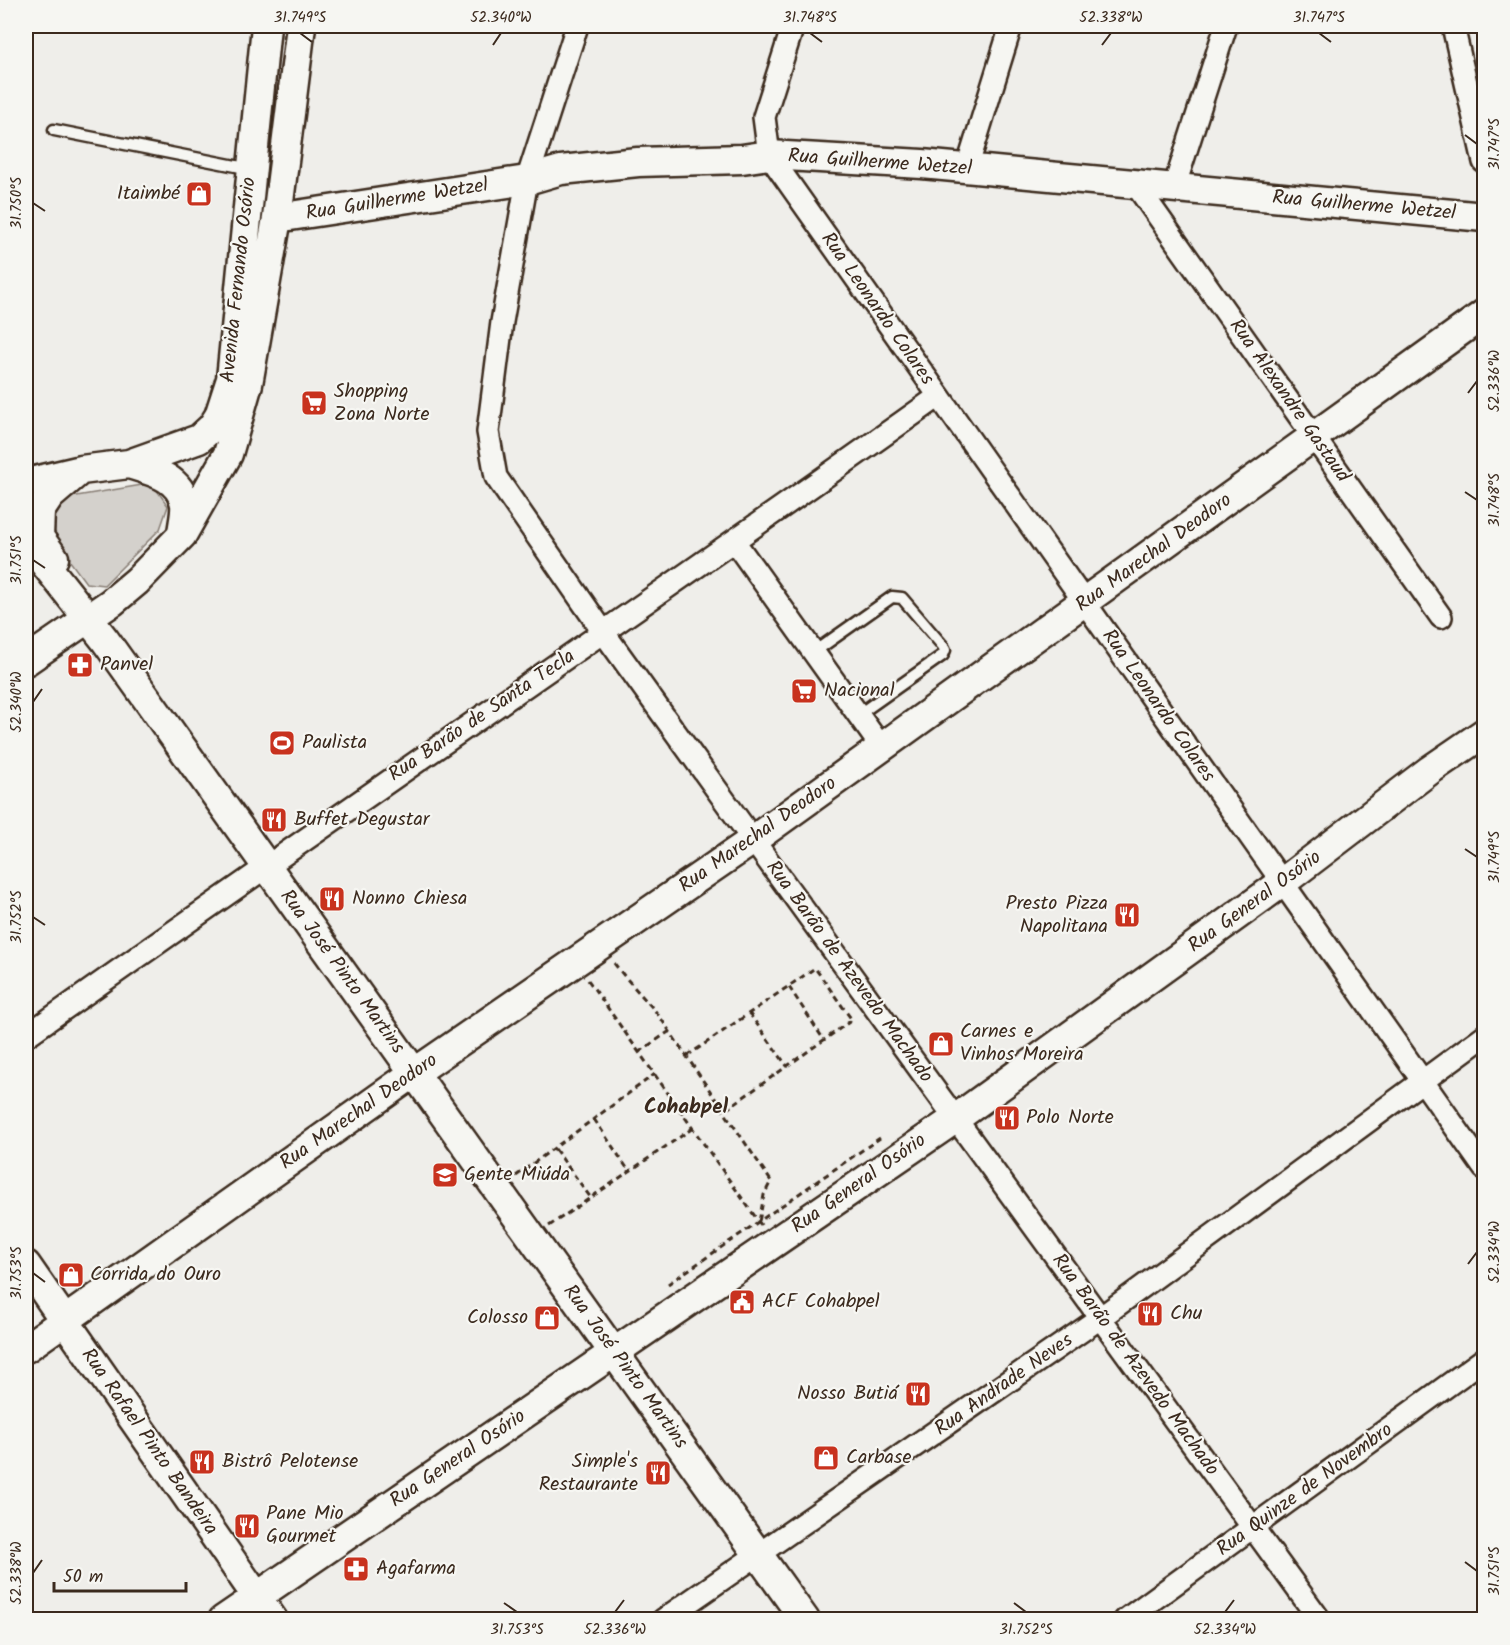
<svg xmlns="http://www.w3.org/2000/svg" width="1510" height="1645" viewBox="0 0 1510 1645" font-family="Kalam,sans-serif">
<style>
.built{fill:#e2dfdb}
.green{fill:#d4d1cc;stroke:#887e75;stroke-width:1.5}
.lines{fill:none;stroke-linecap:round;stroke-linejoin:round}
.lane-casing{stroke:#3b2a1e;stroke-width:15}
.street-casing{stroke:#3b2a1e;stroke-width:26}
.secondary-casing{stroke:#3b2a1e;stroke-width:33}
.path{stroke:#3b2a1e;stroke-width:3;stroke-dasharray:6 4.5;stroke-linecap:butt}
.lane{stroke:#f6f6f2;stroke-width:10}
.street{stroke:#f6f6f2;stroke-width:21}
.secondary{stroke:#f6f6f2;stroke-width:28}
.ticks{fill:none;stroke:#3b2a1e;stroke-width:2}
.labels{text-anchor:middle;dominant-baseline:central;stroke-width:4.5;stroke-linejoin:round;paint-order:stroke}
.street-label{font-size:20px;fill:#3b2a1e;stroke:#f6f6f2}
.poi-label{font-size:20px;fill:#3b2a1e;stroke:#f6f6f2;text-anchor:start}
.neighbourhood-label{font-size:21px;font-weight:bold;fill:#3b2a1e;stroke:#f6f6f2}
.neatline{fill:none;stroke:#3b2a1e;stroke-width:2}
.ticks-label{font-size:15px;text-anchor:middle;fill:#3b2a1e}
</style>
<rect width="100%" height="100%" fill="#efeeea"/>
<filter id="ink" filterUnits="userSpaceOnUse"><feTurbulence type="fractalNoise" baseFrequency=".0167" numOctaves="2"/><feDisplacementMap in="SourceGraphic" scale="12" xChannelSelector="R" yChannelSelector="G"/><feConvolveMatrix kernelMatrix="1 2 1 2 8 2 1 2 1" color-interpolation-filters="sRGB"/></filter>
<g filter="url(#ink)">
<path class="built" d="M1473 26H1484V78Z"/>
<path class="green" d="M142 485 154 486 168 506 160 529 104 585 86 583 45 527 59 499Z"/>
<g class="lines">
<defs>
<path id="lane" d="M54 130 251 169
M814 652 892 597 902 598 943 646 945 650 943 655 858 715"/>
<path id="street" d="M577 26 527 180 502 322 488 432 496 477 604 633 753 840 1320 1620
M793 26 764 117 769 155 1484 1168
M1453 26 1484 162
M967 168 1011 26
M1136 185 1441 617
M1174 188 1226 26
M734 541 882 748
M26 1036C328 821 636 612 939 396
M663 1620 1100 1318 1484 1036
M1125 1620 1484 1359"/>
<path id="secondary" d="M277 218 527 180 561 170 638 162 742 159 769 155 922 164 1484 217
M129 464C152 471 180 477 185 504 186 513 183 524 182 533
M26 483 81 470 129 464 199 439 212 427 219 416 231 379 266 26
M26 540 105 640 805 1620
M54 558 39 537 40 511 50 496 78 472
M26 661 112 602 137 581 182 535 228 454 248 384 277 218 301 26
M26 1265 273 1620
M26 1348 414 1073 753 840 1484 314
M223 1620 955 1119 1283 882 1430 770 1484 733"/>
</defs>
<use href="#lane" class="lane-casing"/>
<use href="#street" class="street-casing"/>
<use href="#secondary" class="secondary-casing"/>
<path class="path" d="M614 963C628 982 645 998 660 1017L771 1181 764 1195 759 1222
M588 980 761 1225
M789 987 824 1040
M749 1013 787 1066
M639 1052 670 1031
M687 1056 815 968 852 1020 724 1111
M594 1119 629 1171
M555 1149 591 1198
M516 1176 655 1074
M549 1226 693 1128
M668 1284 880 1138"/>
<use href="#lane" class="lane"/>
<use href="#street" class="street"/>
<use href="#secondary" class="secondary"/>
</g>
</g>
<path class="ticks" d="M300 33 312 42M810 33 822 42M1319 33 1331 42M493 45 501 33M1102 45 1111 33M1465 135 1477 144M33 203 45 211M1468 393 1477 381M1465 492 1477 500M33 560 45 568M33 702 42 689M1465 849 1477 857M33 917 45 925M1468 1264 1477 1252M33 1273 45 1282M1465 1562 1477 1571M33 1573 42 1560M504 1603 517 1612M1014 1603 1026 1612M615 1612 624 1600M1225 1612 1234 1600"/>
<defs>
<symbol id="shop-square" viewBox="-11 -11 22 22"><rect x="-9" y="-9" width="18" height="18" rx="4" fill="#c8321e" stroke="#f6f6f2"/><path d="M-5-2.5h2.3a2.7 3.5 0 0 1 5.4 0H5L5.5 6h-11ZM-1.5-2.5h3a1.5 2.3 0 0 0-3 0Z" fill="#fff"/></symbol>
<symbol id="supermarket-square" viewBox="-11 -11 22 22"><rect x="-9" y="-9" width="18" height="18" rx="4" fill="#c8321e" stroke="#f6f6f2"/><path d="M-6-5.5h2.5l.6 2H6L4.5 2H-2.5L-4.4-4H-6ZM-1.5 3.2a1.3 1.3 0 1 0 .1 0ZM3 3.2a1.3 1.3 0 1 0 .1 0Z" fill="#fff"/></symbol>
<symbol id="pharmacy-square" viewBox="-11 -11 22 22"><rect x="-9" y="-9" width="18" height="18" rx="4" fill="#c8321e" stroke="#f6f6f2"/><path d="M-2-6h4v4h4v4h-4v4h-4v-4h-4v-4h4Z" fill="#fff"/></symbol>
<symbol id="stadium-square" viewBox="-11 -11 22 22"><rect x="-9" y="-9" width="18" height="18" rx="4" fill="#c8321e" stroke="#f6f6f2"/><path d="M0-5a6.5 5 0 1 0 0 10a6.5 5 0 1 0 0-10ZM-3.5-1.8h7v3.6h-7Z" fill="#fff"/></symbol>
<symbol id="restaurant-square" viewBox="-11 -11 22 22"><rect x="-9" y="-9" width="18" height="18" rx="4" fill="#c8321e" stroke="#f6f6f2"/><path d="M-5-6h1v4h1v-4h1v4h1v-4h1v5L-1.5 .5V6h-2V.5L-5-1ZM5-6V6H3V1.5H1.5Q1.5-4 5-6Z" fill="#fff"/></symbol>
<symbol id="school-square" viewBox="-11 -11 22 22"><rect x="-9" y="-9" width="18" height="18" rx="4" fill="#c8321e" stroke="#f6f6f2"/><path d="M0-5L7-2L0 1L-7-2ZM-4 1L0 2.5L4 1V4Q0 6-4 4Z" fill="#fff"/></symbol>
<symbol id="civic-square" viewBox="-11 -11 22 22"><rect x="-9" y="-9" width="18" height="18" rx="4" fill="#c8321e" stroke="#f6f6f2"/><path d="M-.6-6.5H3V-4.5H.6V-3L4-1V1h2V6H-6V1h2V-1L-.6-3ZM-1.2 2.5V6h2.4V2.5Z" fill="#fff"/></symbol>
</defs>
<g fill-rule="evenodd">
<use href="#shop-square" x="184" y="179" width="30" height="30"/>
<use href="#supermarket-square" x="299" y="388" width="30" height="30"/>
<use href="#pharmacy-square" x="65" y="650" width="30" height="30"/>
<use href="#supermarket-square" x="789" y="676" width="30" height="30"/>
<use href="#stadium-square" x="267" y="728" width="30" height="30"/>
<use href="#restaurant-square" x="259" y="805" width="30" height="30"/>
<use href="#restaurant-square" x="317" y="884" width="30" height="30"/>
<use href="#restaurant-square" x="1112" y="900" width="30" height="30"/>
<use href="#shop-square" x="926" y="1029" width="30" height="30"/>
<use href="#restaurant-square" x="992" y="1103" width="30" height="30"/>
<use href="#school-square" x="430" y="1160" width="30" height="30"/>
<use href="#shop-square" x="56" y="1260" width="30" height="30"/>
<use href="#civic-square" x="727" y="1287" width="30" height="30"/>
<use href="#restaurant-square" x="1135" y="1299" width="30" height="30"/>
<use href="#shop-square" x="532" y="1303" width="30" height="30"/>
<use href="#restaurant-square" x="903" y="1379" width="30" height="30"/>
<use href="#shop-square" x="811" y="1443" width="30" height="30"/>
<use href="#restaurant-square" x="187" y="1447" width="30" height="30"/>
<use href="#restaurant-square" x="643" y="1458" width="30" height="30"/>
<use href="#restaurant-square" x="232" y="1511" width="30" height="30"/>
<use href="#pharmacy-square" x="341" y="1554" width="30" height="30"/>
</g>
<g class="labels">
<g class="street-label">
<text transform="translate(880 163) rotate(4)">Rua Guilherme Wetzel</text>
<text transform="translate(397 200) rotate(-9)">Rua Guilherme Wetzel</text>
<text transform="translate(1364 206) rotate(5)">Rua Guilherme Wetzel</text>
<text transform="translate(239 280) rotate(-84)">Avenida Fernando Osório</text>
<text transform="translate(877 309) rotate(55)">Rua Leonardo Colares</text>
<text transform="translate(1289 401) rotate(55)">Rua Alexandre Gastaud</text>
<text transform="translate(1154 553) rotate(-36)">Rua Marechal Deodoro</text>
<text transform="translate(1158 706) rotate(55)">Rua Leonardo Colares</text>
<text transform="translate(482 716) rotate(-34)">Rua Barão de Santa Tecla</text>
<text transform="translate(758 835) rotate(-35)">Rua Marechal Deodoro</text>
<text transform="translate(1255 902) rotate(-36)">Rua General Osório</text>
<text transform="translate(342 972) rotate(54)">Rua José Pinto Martins</text>
<text transform="translate(849 972) rotate(54)">Rua Barão de Azevedo Machado</text>
<text transform="translate(359 1112) rotate(-35)">Rua Marechal Deodoro</text>
<text transform="translate(859 1184) rotate(-35)">Rua General Osório</text>
<text transform="translate(1135 1365) rotate(54)">Rua Barão de Azevedo Machado</text>
<text transform="translate(625 1367) rotate(54)">Rua José Pinto Martins</text>
<text transform="translate(1004 1385) rotate(-35)">Rua Andrade Neves</text>
<text transform="translate(149 1442) rotate(55)">Rua Rafael Pinto Bandeira</text>
<text transform="translate(458 1459) rotate(-34)">Rua General Osório</text>
<text transform="translate(1305 1490) rotate(-36)">Rua Quinze de Novembro</text>
</g>
<g class="poi-label">
<text x="180" y="194" text-anchor="end">Itaimbé</text>
<text x="334" y="392">Shopping<tspan x="334" dy="23">Zona Norte</tspan></text>
<text x="100" y="665">Panvel</text>
<text x="824" y="691">Nacional</text>
<text x="302" y="743">Paulista</text>
<text x="294" y="820">Buffet Degustar</text>
<text x="352" y="899">Nonno Chiesa</text>
<text x="1108" y="904" text-anchor="end">Presto Pizza<tspan x="1108" dy="23">Napolitana</tspan></text>
<text x="960" y="1032">Carnes e<tspan x="960" dy="23">Vinhos Moreira</tspan></text>
<text x="1026" y="1118">Polo Norte</text>
<text x="464" y="1175">Gente Miúda</text>
<text x="90" y="1275">Corrida do Ouro</text>
<text x="762" y="1302">ACF Cohabpel</text>
<text x="1170" y="1314">Chu</text>
<text x="528" y="1318" text-anchor="end">Colosso</text>
<text x="898" y="1394" text-anchor="end">Nosso Butiá</text>
<text x="846" y="1458">Carbase</text>
<text x="222" y="1462">Bistrô Pelotense</text>
<text x="638" y="1462" text-anchor="end">Simple's<tspan x="638" dy="23">Restaurante</tspan></text>
<text x="266" y="1514">Pane Mio<tspan x="266" dy="23">Gourmet</tspan></text>
<text x="376" y="1569">Agafarma</text>
</g>
<g class="neighbourhood-label">
<text x="686" y="1107">Cohabpel</text>
</g>
</g>
<rect width="1510" height="1645" fill="none" stroke="#f6f6f2" stroke-width="66"/>
<path d="M54 1582v9h132v-9" fill="none" stroke="#3b2a1e" stroke-width="3"/>
<text x="63" y="1582" font-size="18" fill="#3b2a1e" stroke="#f6f6f2" stroke-width="4.5" paint-order="stroke">50 m</text>
<rect x="33" y="33" width="1444" height="1579" class="neatline"/>
<g class="ticks-label">
<text x="300" y="22">31.749°S</text>
<text x="501" y="22">52.340°W</text>
<text x="810" y="22">31.748°S</text>
<text x="1111" y="22">52.338°W</text>
<text x="1319" y="22">31.747°S</text>
<text transform="translate(1494 144) rotate(-90)" y="5">31.747°S</text>
<text transform="translate(16 203) rotate(-90)" y="5">31.750°S</text>
<text transform="translate(1494 381) rotate(-90)" y="5">52.336°W</text>
<text transform="translate(1494 500) rotate(-90)" y="5">31.748°S</text>
<text transform="translate(16 560) rotate(-90)" y="5">31.751°S</text>
<text transform="translate(16 702) rotate(-90)" y="5">52.340°W</text>
<text transform="translate(1494 857) rotate(-90)" y="5">31.749°S</text>
<text transform="translate(16 917) rotate(-90)" y="5">31.752°S</text>
<text transform="translate(1494 1252) rotate(-90)" y="5">52.334°W</text>
<text transform="translate(16 1273) rotate(-90)" y="5">31.753°S</text>
<text transform="translate(1494 1571) rotate(-90)" y="5">31.751°S</text>
<text transform="translate(16 1573) rotate(-90)" y="5">52.338°W</text>
<text x="517" y="1634">31.753°S</text>
<text x="615" y="1634">52.336°W</text>
<text x="1026" y="1634">31.752°S</text>
<text x="1225" y="1634">52.334°W</text>
</g>
</svg>
